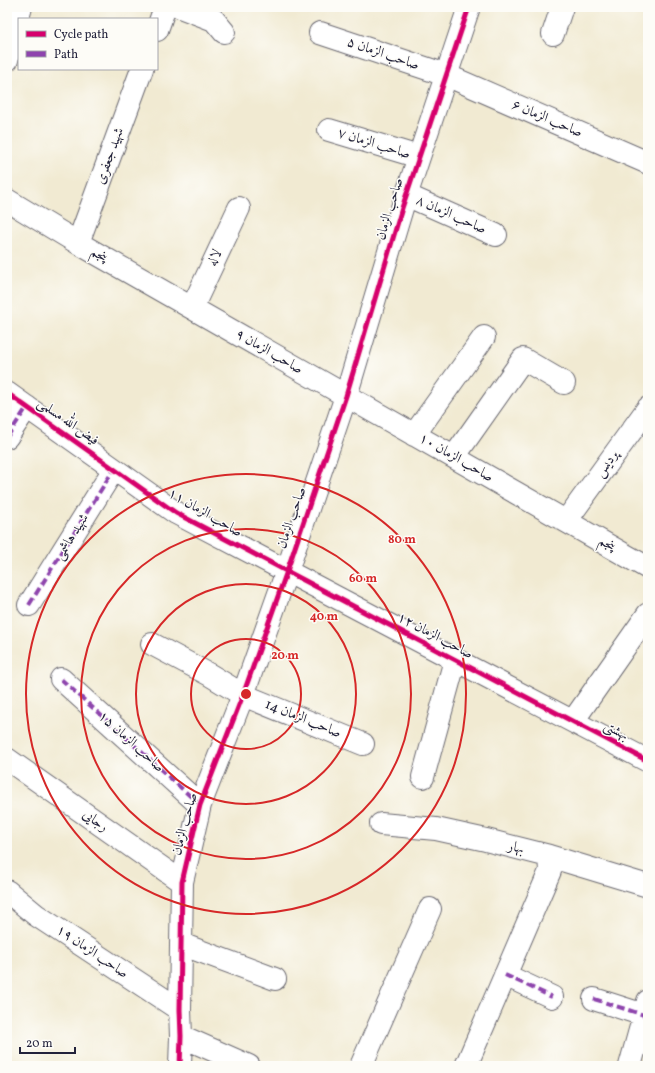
<svg xmlns="http://www.w3.org/2000/svg" width="655" height="1073" viewBox="0 0 655 1073" font-family="Vollkorn,Amiri,serif">
<style>
.lines{fill:none;stroke-linecap:round;stroke-linejoin:round}
.minor-casing{stroke:#6a6870;stroke-width:24}
.minor{stroke:#fff;stroke-width:22}
.quiet{stroke:#8e44ad;stroke-width:4;stroke-dasharray:8 4;stroke-linecap:butt}
.cycleway-casing{stroke:#fdfcf7;stroke-width:8}
.cycleway{stroke:#d6006c;stroke-width:5}
.ring{fill:none;stroke:#d62828;stroke-width:2}
.labels{text-anchor:middle;dominant-baseline:central;stroke-width:3;stroke-linejoin:round;paint-order:stroke}
.street-label{font-size:14px;fill:#22223b;stroke:#fdfcf7}
.centre{fill:#d62828;stroke:#fdfcf7;stroke-width:2}
.ring-label{font-size:12px;text-anchor:middle;font-weight:bold;fill:#d62828;stroke:#fdfcf7;stroke-width:3;stroke-linejoin:round;paint-order:stroke}
</style>
<rect width="100%" height="100%" fill="#fdfcf7"/>
<filter id="ink" filterUnits="userSpaceOnUse"><feTurbulence type="fractalNoise" baseFrequency=".025" numOctaves="2"/><feDisplacementMap in="SourceGraphic" scale="8" xChannelSelector="R" yChannelSelector="G"/><feConvolveMatrix kernelMatrix="1 2 1 2 8 2 1 2 1" color-interpolation-filters="sRGB"/></filter>
<filter id="wash" filterUnits="userSpaceOnUse"><feTurbulence type="fractalNoise" baseFrequency=".012" numOctaves="4" result="noise"/><feDisplacementMap in="SourceGraphic" scale="16" xChannelSelector="R" yChannelSelector="G"/><feGaussianBlur stdDeviation="0.9" result="paint"/><feColorMatrix in="noise" values="0 0 0 0 0 0 0 0 0 0 0 0 0 0 0 0 0 1.4 0 .05"/><feComposite in="paint" operator="in"/></filter>
<g filter="url(#wash)">
<rect width="100%" height="100%" fill="#f1ead2"/>
</g>
<g filter="url(#ink)">
<g class="lines">
<defs>
<path id="minor" d="M180 7 214 20 224 32
M157 30 165 7
M320 33 446 75 648 163
M553 34 562 7
M7 60 21 7
M329 130 419 157
M406 195 496 235
M7 200 78 243 648 568
M78 243 142 69
M192 308 239 208
M7 393 176 513 648 761
M414 435 484 337
M7 437 27 407
M454 457 523 359 564 383
M566 521 648 408
M29 605 114 469
M152 644 210 675 243 695 363 744
M61 679 200 805
M573 721 648 614
M7 759 182 882
M423 777 455 660
M381 824 436 829 486 840 549 856 648 886
M7 891 36 915 180 1010
M181 944 275 979
M505 975 552 997
M594 999 644 1015
M181 1036 249 1066
M180 1066 181 1036 180 1010 182 882 200 805 243 695 287 571 346 396 402 208 469 7
M361 1066 430 909
M466 1066 550 871 549 856
M630 1066 648 1001"/>
</defs>
<use href="#minor" class="minor-casing"/>
<use href="#minor" class="minor"/>
<path class="quiet" d="M7 437 27 407
M29 605 114 469
M61 679 200 805
M505 975 552 997
M594 999 644 1015"/>
<defs>
<path id="cycleway" d="M7 393 176 513 648 761
M180 1066 181 1036 180 1010 182 882 200 805 243 695 287 571 346 396 402 208 469 7"/>
</defs>
<use href="#cycleway" class="cycleway-casing"/>
<use href="#cycleway" class="cycleway"/>
</g>
</g>
<g class="ring">
<circle cx="246" cy="694" r="55"/>
<circle cx="246" cy="694" r="110"/>
<circle cx="246" cy="694" r="165"/>
<circle cx="246" cy="694" r="220"/>
</g>
<g class="labels">
<g class="street-label">
<text transform="translate(383 54) rotate(19)">صاحب الزمان ۵</text>
<text transform="translate(547 119) rotate(23)">صاحب الزمان ۶</text>
<text transform="translate(374 144) rotate(17)">صاحب الزمان ۷</text>
<text transform="translate(110 156) rotate(-70)">شهید جعفری</text>
<text transform="translate(390 209) rotate(-73)">صاحب الزمان</text>
<text transform="translate(451 215) rotate(24)">صاحب الزمان ۸</text>
<text transform="translate(99 255) rotate(30)">پنجم</text>
<text transform="translate(215 258) rotate(-65)">لاله</text>
<text transform="translate(269 352) rotate(30)">صاحب الزمان ۹</text>
<text transform="translate(68 422) rotate(35)">فیض الله مسلمی</text>
<text transform="translate(456 458) rotate(30)">صاحب الزمان ۱۰</text>
<text transform="translate(607 464) rotate(-54)">پردیس</text>
<text transform="translate(205 513) rotate(30)">صاحب الزمان ۱۱</text>
<text transform="translate(292 518) rotate(-71)">صاحب الزمان</text>
<text transform="translate(72 537) rotate(-58)">شهید هاشمی</text>
<text transform="translate(607 544) rotate(30)">پنجم</text>
<text transform="translate(435 636) rotate(28)">صاحب الزمان ۱۲</text>
<text transform="translate(303 719) rotate(22)">صاحب الزمان 14</text>
<text transform="translate(616 731) rotate(28)">بهشتی</text>
<text transform="translate(131 742) rotate(42)">صاحب الزمان ۱۵</text>
<text transform="translate(95 821) rotate(35)">رجایی</text>
<text transform="translate(185 824) rotate(-75)">صاحب الزمان</text>
<text transform="translate(516 848) rotate(14)">بهار</text>
<text transform="translate(92 952) rotate(34)">صاحب الزمان ۱۹</text>
</g>
</g>
<circle cx="246" cy="694" r="6" class="centre"/>
<g class="ring-label">
<text x="402" y="543">80 m</text>
<text x="363" y="582">60 m</text>
<text x="324" y="620">40 m</text>
<text x="285" y="659">20 m</text>
</g>
<rect width="655" height="1073" fill="none" stroke="#fdfcf7" stroke-width="24"/>
<rect x="18" y="18" width="140" height="52" fill="#fdfcf7" stroke="#a5a5ac"/>
<rect x="26" y="31" width="20" height="6" fill="#d6006c" stroke="#a5a5ac"/>
<text x="54" y="38" font-size="12" fill="#22223b">Cycle path</text>
<rect x="26" y="51" width="20" height="6" fill="#8e44ad" stroke="#a5a5ac"/>
<text x="54" y="58" font-size="12" fill="#22223b">Path</text>
<path d="M20 1047v6h55v-6" fill="none" stroke="#22223b" stroke-width="2"/>
<text x="26" y="1047" font-size="12" fill="#22223b" stroke="#fdfcf7" stroke-width="3" paint-order="stroke">20 m</text>
</svg>
